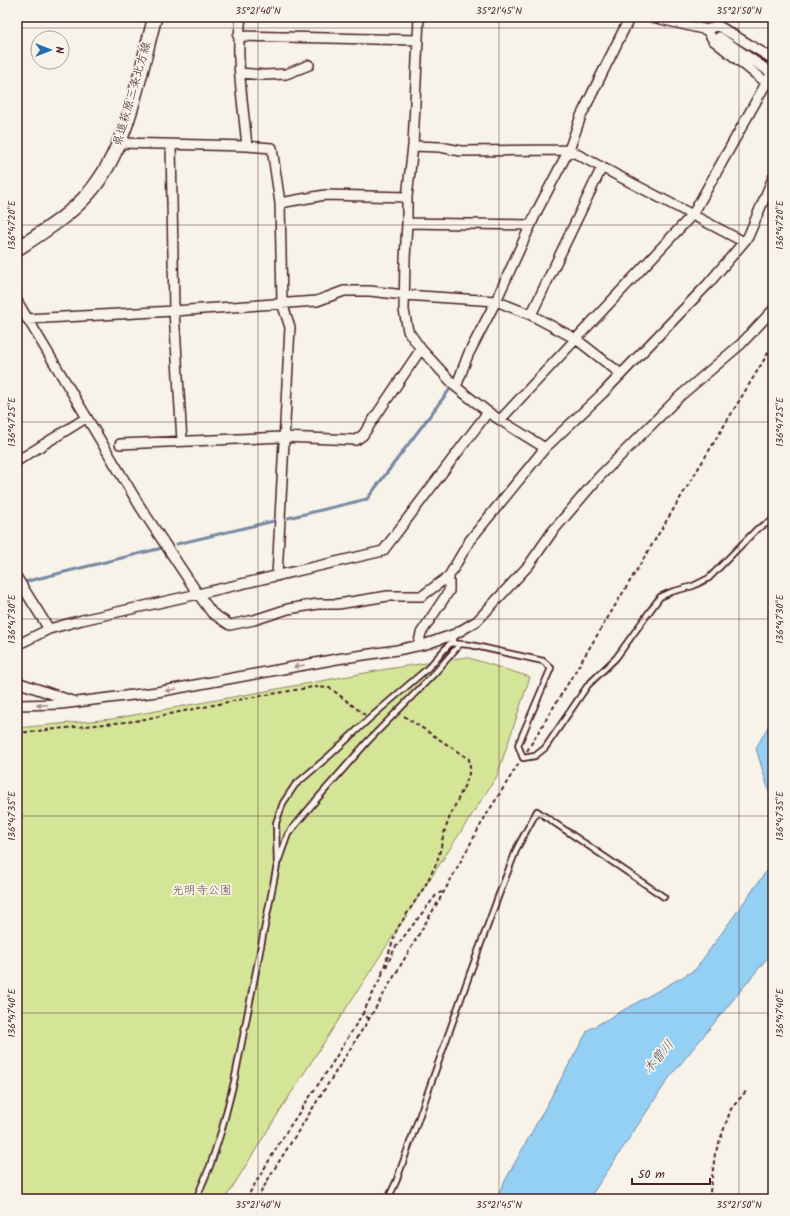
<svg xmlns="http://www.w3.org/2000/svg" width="790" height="1216" viewBox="0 0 790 1216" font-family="Kalam,'Klee One',sans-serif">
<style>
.green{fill:#d5e598;stroke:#908262}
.water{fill:#94d0f4;stroke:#7689a4}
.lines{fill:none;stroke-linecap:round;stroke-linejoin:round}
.stream{stroke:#7689a4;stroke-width:3}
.service-casing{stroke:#4a1f2b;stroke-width:8}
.minor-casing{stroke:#4a1f2b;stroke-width:12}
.secondary-casing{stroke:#4a1f2b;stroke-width:16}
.path{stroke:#4a1f2b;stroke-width:2;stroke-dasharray:4 3;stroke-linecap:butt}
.service{stroke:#f7f3e8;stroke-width:4.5}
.minor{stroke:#f7f3e8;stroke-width:9}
.secondary{stroke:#f7f3e8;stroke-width:13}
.oneway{fill:#a0898a}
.ticks{fill:none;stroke:#4a1f2b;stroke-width:1;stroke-opacity:0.45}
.labels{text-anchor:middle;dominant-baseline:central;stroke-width:3.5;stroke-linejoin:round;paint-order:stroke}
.street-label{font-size:12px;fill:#4a1f2b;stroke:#f7f3e8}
.park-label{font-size:12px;fill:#6d5046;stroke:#f7f3e8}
.water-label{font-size:13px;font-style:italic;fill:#5c4b5d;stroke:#f7f3e8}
.neatline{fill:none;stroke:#4a1f2b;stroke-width:1.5}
.ticks-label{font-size:10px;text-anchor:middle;fill:#4a1f2b}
</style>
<rect width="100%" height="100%" fill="#f7f3e8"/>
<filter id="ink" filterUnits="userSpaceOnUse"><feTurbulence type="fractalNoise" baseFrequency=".025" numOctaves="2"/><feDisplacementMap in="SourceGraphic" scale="8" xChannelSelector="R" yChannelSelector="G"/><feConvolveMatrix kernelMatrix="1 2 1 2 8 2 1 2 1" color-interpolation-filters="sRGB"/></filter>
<g filter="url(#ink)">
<path class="green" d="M466 657 530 677 497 776 286 1101 225 1199H17V728L112 719 387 669Z"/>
<path class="water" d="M773 718V805L756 748Z
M773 862V951L669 1078 589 1199H495L588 1030 695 970Z"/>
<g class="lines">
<path class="stream" d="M288 518 367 499 450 389
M177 544 278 520
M24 582 166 547"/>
<defs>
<path id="service" d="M450 643 471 645 543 661 551 668 518 745 523 758 535 756 545 748 588 685 616 658 660 597 671 592 693 586 709 578 757 529 773 520
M278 862 288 834 317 799 368 741 434 674 460 644
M196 1199 210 1166 222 1129 234 1082 277 865 276 823 283 803 295 785 329 756 370 718 428 668 454 639 455 634
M388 1199 396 1182 469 976 498 897 517 848 537 811 664 897"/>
<path id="minor" d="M241 17C235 59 243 103 247 146
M419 17 413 146 407 197V223L405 259 404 310 408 331 421 349 456 387 488 412 500 420 693 214 769 78
M652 17 707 30 717 25 773 59
M707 30 713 40 767 83
M238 36 418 40
M719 37 773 74
M240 73 265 75 286 74 309 65
M119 143 247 146 272 148 280 203 282 303 290 327 277 576
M171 145 174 311 182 441
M413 146 440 147 461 151 569 150 744 242
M280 203 325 195 407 197
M407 223 531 225
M17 236 22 246
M17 301 141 508 198 594 212 613 230 625 254 620 288 609 318 604H338L388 596H422L449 576
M531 315 602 167
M27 319 174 311 317 301 344 291H370L404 295 496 301 531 315 576 339 621 374
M456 387 468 355 496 301 537 211 569 150 581 116 630 17
M500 420 545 448
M120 444 283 437 356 440 363 435 421 349
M17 461 86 418
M17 578 49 629
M17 643 23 642 49 629 82 620 198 594 383 551 488 412
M418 646 421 633 449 591V576L470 540 545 448 603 393 708 284 748 237 773 178
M17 682 72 701
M17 705 61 704 157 692 337 659 397 650 426 644 455 634 477 621 529 565 552 532 599 477 680 396 741 344 773 310"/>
<path id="secondary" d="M17 249C43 232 69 216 89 193 129 147 139 74 155 17"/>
</defs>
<use href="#service" class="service-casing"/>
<use href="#minor" class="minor-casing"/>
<use href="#secondary" class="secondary-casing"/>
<path class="path" d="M17 733 135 721 248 698 313 687 330 688 365 715
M527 751 773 345
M386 967 395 948 437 894 444 891
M382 973 397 929 425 886 437 862 441 847 443 836 450 816 468 778 470 768 469 759 404 716
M369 1019 363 1013 383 973
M246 1199 288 1129 328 1070 363 1013
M257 1199 273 1171 369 1019 445 890 485 817 519 763
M709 1199 715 1154 731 1109 747 1090"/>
<use href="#service" class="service"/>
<use href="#minor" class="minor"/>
<use href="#secondary" class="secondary"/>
</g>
<defs><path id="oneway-solid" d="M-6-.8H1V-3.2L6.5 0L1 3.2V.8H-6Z"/></defs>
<g class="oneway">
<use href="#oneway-solid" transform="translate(299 666) rotate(170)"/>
<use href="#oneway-solid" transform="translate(171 690) rotate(170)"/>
<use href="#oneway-solid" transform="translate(42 705) rotate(178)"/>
</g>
</g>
<path class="ticks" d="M18 17V1199M258 17V1199M499 17V1199M739 17V1199M17 28H773M17 225H773M17 422H773M17 619H773M17 816H773M17 1013H773"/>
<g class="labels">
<g class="street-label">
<text transform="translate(132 94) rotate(-74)">県道萩原三条北方線</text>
</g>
<g class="park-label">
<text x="202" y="890">光明寺公園</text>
</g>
<g class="water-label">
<text transform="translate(659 1057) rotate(-50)">木曽川</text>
</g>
</g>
<rect width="790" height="1216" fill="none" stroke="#f7f3e8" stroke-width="44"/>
<g transform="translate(50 50) rotate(90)"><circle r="19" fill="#f7f3e8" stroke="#b29e9c"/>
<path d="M0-3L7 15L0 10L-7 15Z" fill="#1f6fb2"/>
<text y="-6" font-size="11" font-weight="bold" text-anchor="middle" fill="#4a1f2b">N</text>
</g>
<path d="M632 1178v6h78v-6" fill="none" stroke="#4a1f2b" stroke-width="2"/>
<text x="638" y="1178" font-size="12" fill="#4a1f2b" stroke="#f7f3e8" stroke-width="3" paint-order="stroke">50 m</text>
<rect x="22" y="22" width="746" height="1172" class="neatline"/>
<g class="ticks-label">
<text x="258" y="14">35°21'40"N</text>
<text x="499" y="14">35°21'45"N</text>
<text x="739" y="14">35°21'50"N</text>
<text transform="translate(779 225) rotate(-90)" y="4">136°47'20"E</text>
<text transform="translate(11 225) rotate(-90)" y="4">136°47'20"E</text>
<text transform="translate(779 422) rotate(-90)" y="4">136°47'25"E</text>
<text transform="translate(11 422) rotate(-90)" y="4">136°47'25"E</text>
<text transform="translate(779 619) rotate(-90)" y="4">136°47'30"E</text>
<text transform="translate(11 619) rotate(-90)" y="4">136°47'30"E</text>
<text transform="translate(11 816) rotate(-90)" y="4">136°47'35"E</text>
<text transform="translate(779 816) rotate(-90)" y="4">136°47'35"E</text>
<text transform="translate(779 1013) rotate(-90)" y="4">136°47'40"E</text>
<text transform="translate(11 1013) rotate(-90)" y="4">136°47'40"E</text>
<text x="258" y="1208">35°21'40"N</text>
<text x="499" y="1208">35°21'45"N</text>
<text x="739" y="1208">35°21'50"N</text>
</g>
</svg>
